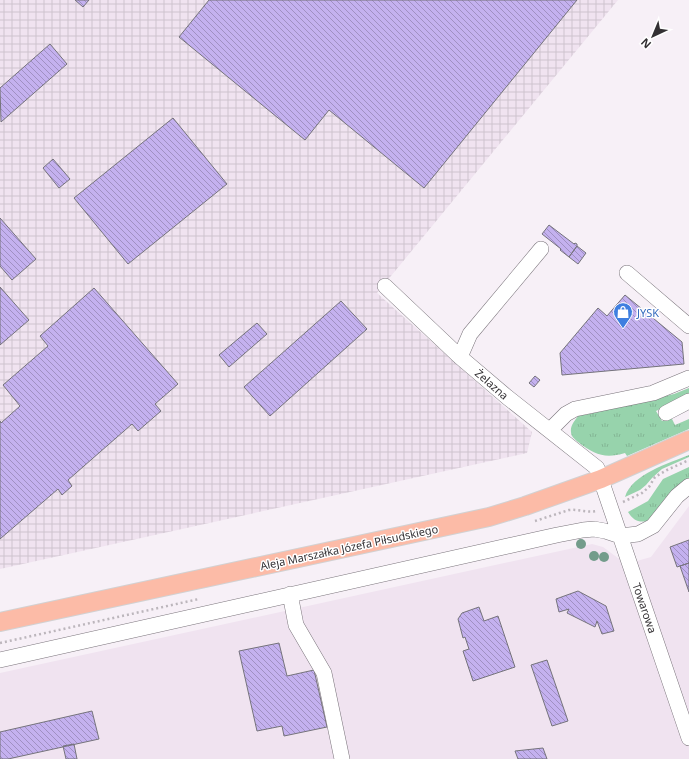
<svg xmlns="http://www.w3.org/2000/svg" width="689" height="759" viewBox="0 0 689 759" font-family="'Noto Sans',sans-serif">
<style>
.built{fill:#f0e3f0}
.industrial{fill:url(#industrial-grid)}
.grass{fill:url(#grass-tufts)}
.building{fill:url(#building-back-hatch);stroke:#75737b}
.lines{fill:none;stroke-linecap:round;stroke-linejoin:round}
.minor-casing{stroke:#7a747b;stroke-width:16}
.major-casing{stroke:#d2d1d2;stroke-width:20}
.path{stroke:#bcb6bc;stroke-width:2.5;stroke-dasharray:2 3;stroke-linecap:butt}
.minor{stroke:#fff;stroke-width:15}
.major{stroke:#fcbba7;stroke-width:18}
.tree{fill:#739c8b}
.labels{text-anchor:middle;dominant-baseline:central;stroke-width:3;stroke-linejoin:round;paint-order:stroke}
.shop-label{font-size:11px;fill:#366cbe;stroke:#fff;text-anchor:start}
.street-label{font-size:11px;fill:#333033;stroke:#fff}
</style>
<defs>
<pattern id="industrial-grid" width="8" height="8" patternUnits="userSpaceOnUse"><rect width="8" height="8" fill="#f0e3f0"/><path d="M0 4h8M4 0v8" fill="none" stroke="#cec3ce"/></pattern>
<pattern id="grass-tufts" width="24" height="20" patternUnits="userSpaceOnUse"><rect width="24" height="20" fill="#97d3ac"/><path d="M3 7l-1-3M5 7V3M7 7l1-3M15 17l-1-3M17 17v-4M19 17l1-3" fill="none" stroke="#83b594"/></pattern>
<pattern id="building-back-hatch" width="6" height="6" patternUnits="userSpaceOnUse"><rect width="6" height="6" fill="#c4b1ef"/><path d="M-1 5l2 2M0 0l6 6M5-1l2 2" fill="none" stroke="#a090c2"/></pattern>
</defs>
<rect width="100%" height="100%" fill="#f7f0f7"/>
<path class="built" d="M689 506V759H0V673L592 544 603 547 626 564 651 557Z"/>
<path class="industrial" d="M0 0H618L377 293 532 432 527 453 0 569Z"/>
<path class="grass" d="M689 388V395L656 411 662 421 671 417 675 425 689 419V429L627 456 625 453C605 459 595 455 578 442 575 439 571 437 571 432 570 426 575 420 579 415L589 414 674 394Z
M689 455V457L662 469 652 478 646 485 640 490 625 497C632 474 669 463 689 455Z
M689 467V480L648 521C638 523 633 520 628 512L648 501 663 479Z"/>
<path class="building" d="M75 0H89L83 7Z
M209 0H577L424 188 329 110 305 140 179 37Z
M50 44 67 64 1 122 0 88Z
M173 118 227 184 128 264 74 198Z
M53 159 70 179 59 188 43 168Z
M0 218 36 259 12 280 0 266Z
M549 225 574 244 575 243 577 244V246L569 257 560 250 561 249 542 234Z
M577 246 586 253 578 264 569 257Z
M0 287 29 320 0 345Z
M94 288 178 384 155 404 161 411 138 431 132 424 68 480 72 486 62 495 58 489 0 539V421L1 423 20 406 3 385 48 346 40 336Z
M625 295 682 342 684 364 562 375 560 353 598 308 607 316Z
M341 301 367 329 270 416 244 387Z
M257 323 267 334 229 367 219 355Z
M535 376 540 380 534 387 529 383Z
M689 540V563L677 567 670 547Z
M689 563V592L680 566Z
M578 591 606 606 614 631 602 634 597 621 595 627 567 613 569 609 559 612 556 599Z
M479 607 484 621 498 616 515 667 473 681 463 651 469 649 465 637 463 638 458 619 462 613Z
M279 643 287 676 314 670 327 727 284 736 282 726 257 731 239 651Z
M547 660 568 721 552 726 531 665Z
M92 711 99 739 8 759H0V732Z
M74 744 77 759H66L63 746Z
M543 748 547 759H518L515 751Z"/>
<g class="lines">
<defs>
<path id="minor" d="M627 273 689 326
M385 286 460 357 507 397 597 468 689 738
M460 357 470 334 541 249
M666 413 689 401
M550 430 566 414 575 409 653 393 689 378
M290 594 296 625 324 673 342 759
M0 660 557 535 583 530 594 529 605 531 620 536 638 534 653 526 677 496 689 486"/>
<path id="major" d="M0 622 489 517 525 506 601 479 689 440"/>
</defs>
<use href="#minor" class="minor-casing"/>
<use href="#major" class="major-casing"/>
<path class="path" d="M623 502 642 493 649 487 655 477 667 470 689 460
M535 521 569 510C579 509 587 513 597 511
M0 643 199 599"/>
<use href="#minor" class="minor"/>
<use href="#major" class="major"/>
</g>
<g class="tree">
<circle cx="581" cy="544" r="5"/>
<circle cx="594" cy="556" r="5"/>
<circle cx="604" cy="557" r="5"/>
</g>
<defs>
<symbol id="shop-pin" viewBox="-11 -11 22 30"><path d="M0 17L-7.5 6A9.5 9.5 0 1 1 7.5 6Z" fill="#3f7fe0" stroke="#fff"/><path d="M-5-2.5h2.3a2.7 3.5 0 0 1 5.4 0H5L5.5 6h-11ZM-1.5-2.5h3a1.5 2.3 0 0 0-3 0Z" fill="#fff"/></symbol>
</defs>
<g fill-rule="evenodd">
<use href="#shop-pin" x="612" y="301" width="22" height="30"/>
</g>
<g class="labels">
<g class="shop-label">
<text x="637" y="312">JYSK</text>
</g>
<g class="street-label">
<text transform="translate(492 384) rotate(41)">Żelazna</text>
<text transform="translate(349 547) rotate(-12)">Aleja Marszałka Józefa Piłsudskiego</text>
<text transform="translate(645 608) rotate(71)">Towarowa</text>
</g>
</g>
<g transform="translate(653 36) rotate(224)" stroke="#ffffff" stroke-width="3" paint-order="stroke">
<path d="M0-3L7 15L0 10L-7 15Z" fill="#333033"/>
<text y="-6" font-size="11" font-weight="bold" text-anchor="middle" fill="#333033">N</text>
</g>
</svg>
